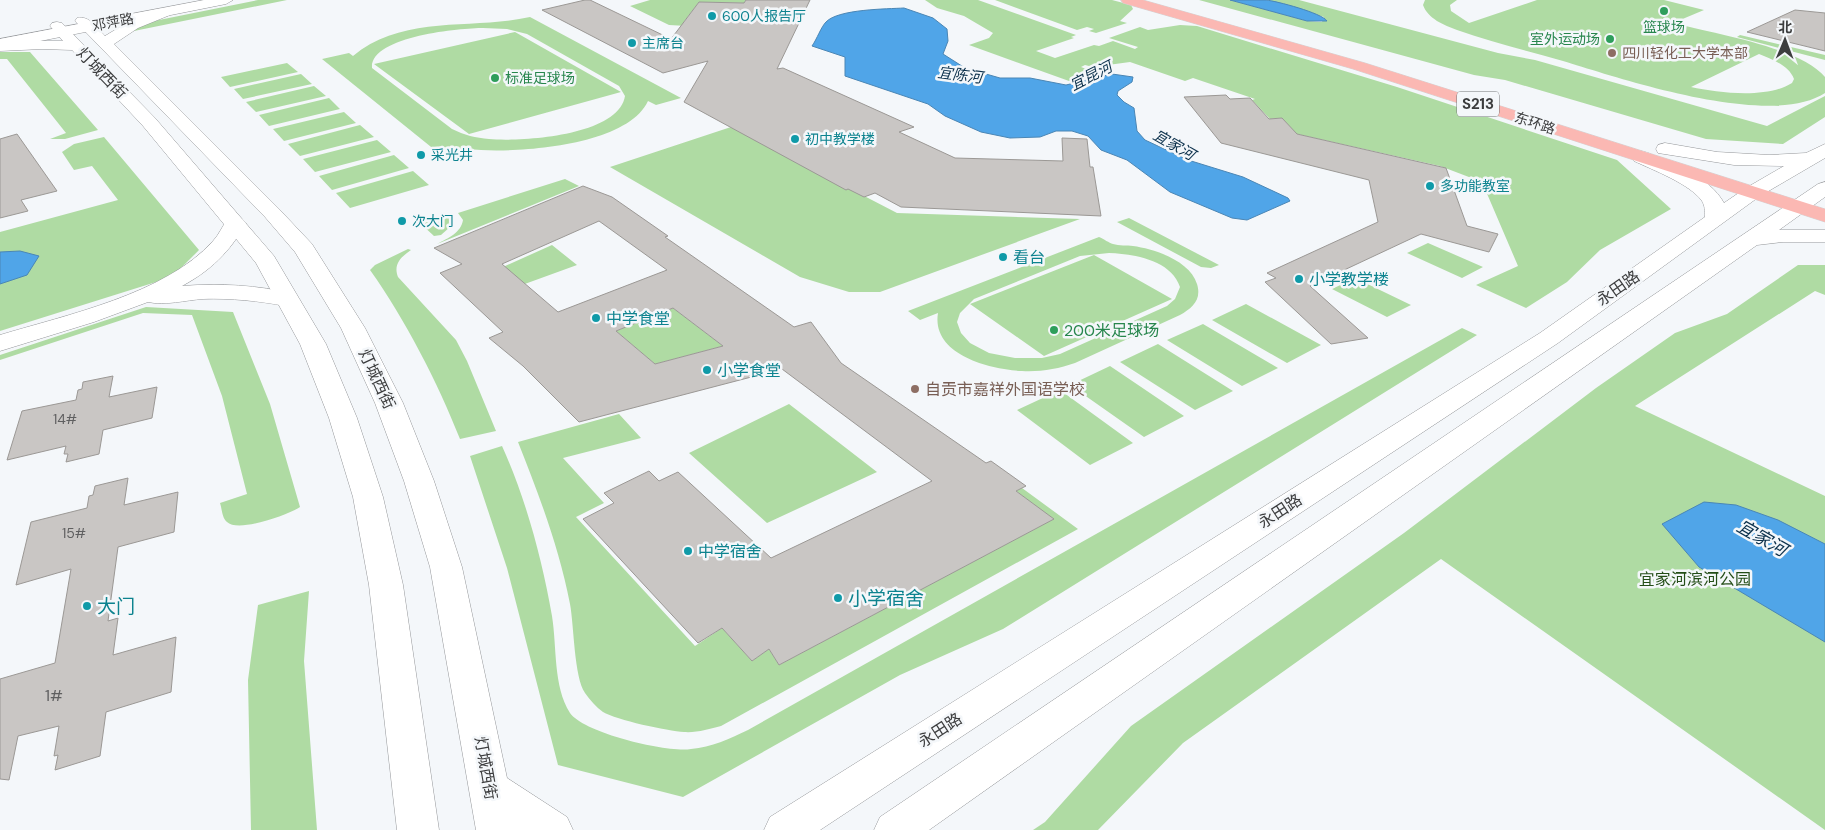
<svg xmlns="http://www.w3.org/2000/svg" width="1825" height="830" viewBox="0 0 1825 830" font-family="'DM Sans','Noto Sans SC',sans-serif">
<style>
.green{fill:#afdba3;fill-rule:evenodd}
.water{fill:#50a5e8;stroke:#4a86b5}
.building{fill:#c9c6c4;stroke:#9b9895;fill-rule:evenodd}
.lines{fill:none;stroke-linecap:round;stroke-linejoin:round}
.minor-casing{stroke:#95979a;stroke-width:1}
.tertiary-casing{stroke:#95979a;stroke-width:1}
.secondary-casing{stroke:#95979a;stroke-width:1}
.trunk-casing{stroke:#d4d4d5;stroke-width:1}
.minor{fill:#fff;fill-rule:evenodd}
.tertiary{fill:#fff;fill-rule:evenodd}
.secondary{fill:#fff;fill-rule:evenodd}
.trunk{fill:#fbb8b3;fill-rule:evenodd}
.leisure-dot{fill:#2e9e5b;stroke:#f4f7fa;stroke-width:2}
.culture-dot{fill:#0f9aa8;stroke:#f4f7fa;stroke-width:2}
.education-dot{fill:#8d6e63;stroke:#f4f7fa;stroke-width:2}
.labels{text-anchor:middle;dominant-baseline:central;stroke-width:5;stroke-linejoin:round;paint-order:stroke}
.far-culture-label{font-size:14px;fill:#0d838f;stroke:#f4f7fa;text-anchor:start}
.far-street-label{font-size:14px;fill:#3c3d3e;stroke:#f4f7fa}
.far-leisure-label{font-size:14px;fill:#27864d;stroke:#f4f7fa}
.far-education-label{font-size:14px;fill:#785e54;stroke:#f4f7fa;text-anchor:start}
.number-label{font-size:14px;fill:#5f5f60}
.far-water-label{font-size:15px;font-style:italic;fill:#0c314c;stroke:#f4f7fa}
.shield{fill:#f4f7fa;stroke:#737576;stroke-width:1}
.shield-label{font-size:15px;font-weight:bold;fill:#3c3d3e}
.street-label{font-size:16px;fill:#3c3d3e;stroke:#f4f7fa}
.culture-label{font-size:16px;fill:#0d838f;stroke:#f4f7fa;text-anchor:start}
.leisure-label{font-size:16px;fill:#27864d;stroke:#f4f7fa;text-anchor:start}
.education-label{font-size:16px;fill:#785e54;stroke:#f4f7fa;text-anchor:start}
.park-label{font-size:16px;fill:#244e18;stroke:#f4f7fa}
.near-number-label{font-size:16px;fill:#5f5f60}
.water-label{font-size:18px;font-style:italic;fill:#0c314c;stroke:#f4f7fa}
.near-culture-label{font-size:19px;fill:#0d838f;stroke:#f4f7fa;text-anchor:start}
</style>
<rect width="100%" height="100%" fill="#f4f7fa"/>
<path class="green" d="M258 0H287L129 32 144 23Z
M650 0H746L744 3 699 2 683 23 687 26 669 25 630 6Z
M925 0H978L1076 35 1071 37 1074 38 1036 51 1055 58 1094 45 1099 46 1113 41 1135 49 1138 47 1109 38 1140 27 1148 30 1180 25 1197 26 1397 87 1617 160 1671 209 1600 250 1567 282 1526 308 1476 285 1518 266 1482 182 1440 166 1297 134 1281 118 1270 119 1252 100 1255 99 1193 78 1185 81 1130 62 1093 67 1085 65 1081 67 1094 72 1069 81 969 45 989 38 993 33 964 16 937 8Z
M995 0H1112L1131 5 1133 9 1120 21 1127 23 1096 33 1089 31 1094 29 1087 27 1077 30Z
M1199 0H1230L1307 21 1322 22 1324 17 1268 0H1299L1498 53 1535 60 1767 126 1825 96V117L1783 144 1706 139 1505 80 1474 75Z
M1425 0H1457L1450 5 1451 11 1469 23 1537 0H1664L1704 10 1673 23C1711 33 1800 47 1825 77V93C1770 129 1622 79 1563 61 1527 51 1492 42 1457 30 1444 25 1428 19 1423 5ZM1759 54C1771 59 1789 65 1794 79L1792 83C1767 99 1719 93 1691 87Z
M530 17 681 98 656 105 648 101C627 147 512 154 468 149L470 152 446 159 322 59 349 53 353 56C403 14 473 30 530 17ZM483 28 507 29 527 34 619 86 625 96C619 136 520 142 489 139 476 138 464 135 452 129L372 68C370 36 461 28 483 28Z
M515 32 621 92 469 134 374 64Z
M1740 35 1825 55V60L1737 37Z
M0 52H30L98 130 65 139H50L66 133 7 59H0Z
M287 63 298 72 230 87 221 77Z
M301 74 312 84 243 99 234 89Z
M314 86 326 96 256 112 246 102Z
M329 98 340 109 269 126 259 115Z
M344 112 356 123 284 141 273 129Z
M360 125 374 137 300 156 288 144Z
M731 127 897 213 1080 219 880 292H849L800 277 610 167Z
M104 137 199 250 172 277 0 331V232L118 200 92 166 74 170 62 152 74 144Z
M377 140 391 152 315 172 303 159Z
M394 155 409 168 332 190 319 176Z
M413 171 429 185 350 208 336 193Z
M565 179 579 186 437 244C448 238 461 233 463 220L458 213Z
M447 216 450 220V227L441 235 434 236 421 224Z
M1129 218 1219 265 1211 268 1201 267 1117 222Z
M1099 237C1104 239 1109 243 1113 244 1119 246 1127 245 1133 246 1155 249 1190 261 1197 284 1202 300 1192 308 1180 315L1075 363C1058 369 1040 372 1022 371 991 370 931 355 938 313L920 320 908 311ZM1109 253C1134 254 1171 260 1180 287L1175 299 1167 306 1060 354 1042 358H1015L989 353 970 343 961 333 957 322 960 313 974 299 1080 256Z
M1428 243 1483 267 1462 278 1407 253Z
M552 245 577 265 522 285 503 267Z
M408 249 411 250C401 257 393 264 398 277L456 340 467 361 496 431 460 439C438 383 405 319 370 270L375 265Z
M1094 255 1172 299 1044 356 970 304Z
M1798 265H1825V295L1815 291 1635 406 1825 496V830L1441 559 1183 743 1098 830H1033L1045 822 1131 726 1404 533 1596 388 1675 333 1727 314Z
M1355 278 1411 305 1387 317 1332 289Z
M1246 304 1321 345 1287 363 1212 320Z
M146 307 233 312 270 404 300 507C288 515 238 533 227 522 222 518 222 509 220 503L247 494 222 396 192 315 143 313 0 360V355Z
M673 308 723 346 655 364 616 331Z
M1203 324 1278 368 1242 386 1167 340Z
M1462 328 1477 335 1003 629 900 675 683 797 558 765 507 568 470 456 502 446C526 499 542 559 552 616 557 647 553 686 570 713 584 733 667 753 691 749 712 747 729 739 748 730Z
M1158 344 1233 391 1195 410 1120 362Z
M1110 366 1184 416 1144 437 1070 385Z
M1060 390 1133 443 1090 465 1017 410Z
M789 404 877 472 767 523 689 453Z
M619 414 641 438 563 458 604 503 576 517 695 646 722 628 752 661 769 649 779 665 1053 519 1016 491 1022 488 1078 529 721 726C710 729 696 733 684 732 668 731 616 720 603 712 596 707 590 700 585 693 574 677 574 625 570 604 559 547 539 495 518 442Z
M309 591 304 661 317 830H251L248 680 258 605Z"/>
<path class="water" d="M1230 0C1242 0 1254 0 1266 0 1276 1 1322 13 1327 21H1307Z
M904 8 933 18 947 29 948 41 943 54 965 68 1000 78H1030L1066 85 1112 74 1133 77 1132 82 1118 91 1117 95 1124 102 1134 108 1137 131 1145 140 1188 160 1243 177 1288 198 1290 201 1247 220 1232 218 1170 192 1127 160 1101 150 1088 136 1072 131H1056L1040 137 1010 138 981 132 945 116 928 104 845 76V57L812 46C817 39 821 27 826 22 838 9 887 9 904 8Z
M20 251 39 256 27 275 0 284V252Z
M1704 502 1736 505 1778 520 1825 544V642L1699 567 1662 524Z"/>
<path class="building" d="M585 0H590L671 39 699 2 744 3 746 0H810L777 69 783 68 914 127 899 132 955 158 1063 161 1062 138 1087 139 1090 167H1093L1101 216 901 207 875 193 864 197 848 189 846 190 684 102 708 61 663 73 542 10Z
M1795 10 1825 13V51L1747 32Z
M1226 95 1230 99 1250 98 1269 119 1282 118 1297 134 1446 168 1467 226 1498 234 1489 252 1421 234 1310 286 1368 338 1331 344 1265 282 1276 278 1267 273 1378 222 1369 180 1221 143 1184 97Z
M17 134 57 191 21 200 28 211 0 218V139Z
M583 186 612 197 668 236 665 237 794 327 811 322 841 363 986 463 991 461 1026 486 1016 491 1054 519 779 665 769 649 752 661 722 628 698 643 583 519 614 503 604 493 649 471 659 481 678 472 771 558 932 481 782 369 579 422 523 366 489 338 503 332 440 273 462 264 434 248ZM599 221 667 270 558 312 502 264ZM673 308 723 346 655 364 616 331Z
M113 376 109 397 157 387 152 418 103 430 99 454 66 462 68 454H64L66 446 7 460 22 411 76 400 78 390 82 389 83 382Z
M128 478 124 505 178 492 174 532 118 547 108 621 118 618 113 655 176 637 171 692 106 712 100 756 55 770 58 755 54 756 59 726 18 736 9 780 0 779V679L55 663 71 569 16 585 31 522 87 508 89 496 93 495 95 486Z"/>
<g class="lines">
<defs>
<path id="minor" d="M235 217 242 219 246 223C230 252 210 271 182 286 219 283 258 285 294 294L298 299 294 304 286 306C259 301 231 298 203 299 186 300 165 306 148 302L94 322 0 351V335C66 315 166 294 213 241 219 235 222 226 228 219Z"/>
<path id="tertiary" d="M165 8 170 9 172 12 170 15 138 28 114 44 279 209 312 244 365 328 403 403 434 481 462 567 507 778 567 817 573 830H476L430 567 404 481 375 403 341 328 295 252 265 217 75 21 77 18C89 15 97 28 105 36L128 22Z
M57 22 62 23 155 118 274 256 326 344 357 418 383 497 403 585 439 830H397L369 585 353 497 329 418 300 344 256 263 143 126 72 50 42 49 0 51V41H63L50 26 52 23Z"/>
<path id="secondary" d="M204 0H233L226 4 0 49V39Z
M1665 143 1717 152 1769 155 1806 153 1825 144V158L1760 196 1558 343 820 830H764L770 817 1540 333 1705 217C1705 211 1705 206 1702 201 1690 184 1653 170 1634 161L1632 157 1634 153 1641 151 1648 153C1674 165 1709 176 1724 203L1746 188 1784 166 1734 165 1658 153 1656 149 1658 145Z
M1825 182V197L1779 230H1825V242H1783L1757 245 929 830H874L880 817 1818 184Z"/>
<path id="trunk" d="M1121 0H1143L1365 63 1825 209V222L1353 69 1123 3Z"/>
</defs>
<use href="#minor" class="minor-casing"/>
<use href="#tertiary" class="tertiary-casing"/>
<use href="#secondary" class="secondary-casing"/>
<use href="#trunk" class="trunk-casing"/>
<use href="#minor" class="minor"/>
<use href="#tertiary" class="tertiary"/>
<use href="#secondary" class="secondary"/>
<use href="#trunk" class="trunk"/>
</g>
<g class="leisure-dot">
<circle cx="1664" cy="11" r="5"/>
<circle cx="1610" cy="39" r="5"/>
<circle cx="495" cy="78" r="5"/>
<circle cx="1054" cy="330" r="5"/>
</g>
<g class="culture-dot">
<circle cx="712" cy="16" r="5"/>
<circle cx="632" cy="43" r="5"/>
<circle cx="795" cy="139" r="5"/>
<circle cx="421" cy="155" r="5"/>
<circle cx="1430" cy="186" r="5"/>
<circle cx="402" cy="221" r="5"/>
<circle cx="1003" cy="257" r="5"/>
<circle cx="1299" cy="279" r="5"/>
<circle cx="596" cy="318" r="5"/>
<circle cx="707" cy="370" r="5"/>
<circle cx="688" cy="551" r="5"/>
<circle cx="838" cy="598" r="5"/>
<circle cx="87" cy="606" r="5"/>
</g>
<g class="education-dot">
<circle cx="1612" cy="53" r="5"/>
<circle cx="915" cy="389" r="5"/>
</g>
<g class="labels">
<g class="far-culture-label">
<text x="722" y="16">600人报告厅</text>
<text x="642" y="43">主席台</text>
<text x="805" y="139">初中教学楼</text>
<text x="431" y="155">采光井</text>
<text x="1440" y="186">多功能教室</text>
<text x="412" y="221">次大门</text>
</g>
<g class="far-street-label">
<text transform="translate(113 22) rotate(-11)">邓萍路</text>
<text transform="translate(1535 123) rotate(18)">东环路</text>
</g>
<g class="far-leisure-label">
<text x="1664" y="27">篮球场</text>
<text x="1600" y="39" text-anchor="end">室外运动场</text>
<text x="505" y="78" text-anchor="start">标准足球场</text>
</g>
<g class="far-education-label">
<text x="1622" y="53">四川轻化工大学本部</text>
</g>
<g class="number-label">
<text x="65" y="419">14#</text>
<text x="74" y="533">15#</text>
</g>
<g class="far-water-label">
<text transform="translate(960 75) rotate(7)">宜陈河</text>
<text transform="translate(1091 76) rotate(-27)">宜昆河</text>
<text transform="translate(1174 145) rotate(30)">宜家河</text>
</g>
<rect class="shield" x="1457" y="91.5" width="42" height="25" rx="4"/>
<g class="shield-label">
<text x="1478" y="104">S213</text>
</g>
<g class="street-label">
<text transform="translate(102 73) rotate(46)">灯城西街</text>
<text transform="translate(1618 288) rotate(-35)">永田路</text>
<text transform="translate(377 379) rotate(65)">灯城西街</text>
<text transform="translate(1280 511) rotate(-33)">永田路</text>
<text transform="translate(940 730) rotate(-33)">永田路</text>
<text transform="translate(486 768) rotate(80)">灯城西街</text>
</g>
<g class="culture-label">
<text x="1013" y="257">看台</text>
<text x="1309" y="279">小学教学楼</text>
<text x="606" y="318">中学食堂</text>
<text x="717" y="370">小学食堂</text>
<text x="698" y="551">中学宿舍</text>
</g>
<g class="leisure-label">
<text x="1064" y="330">200米足球场</text>
</g>
<g class="education-label">
<text x="925" y="389">自贡市嘉祥外国语学校</text>
</g>
<g class="park-label">
<text x="1695" y="579">宜家河滨河公园</text>
</g>
<g class="near-number-label">
<text x="54" y="695">1#</text>
</g>
<g class="water-label">
<text transform="translate(1762 538) rotate(30)">宜家河</text>
</g>
<g class="near-culture-label">
<text x="848" y="598">小学宿舍</text>
<text x="97" y="606">大门</text>
</g>
</g>
<g transform="translate(1785 40) rotate(1)" stroke="#f4f7fa" stroke-width="4" paint-order="stroke">
<path d="M0-4L9 19L0 12L-9 19Z" fill="#3c3d3e"/>
<text y="-8" font-size="14" font-weight="bold" text-anchor="middle" fill="#3c3d3e">北</text>
</g>
</svg>
